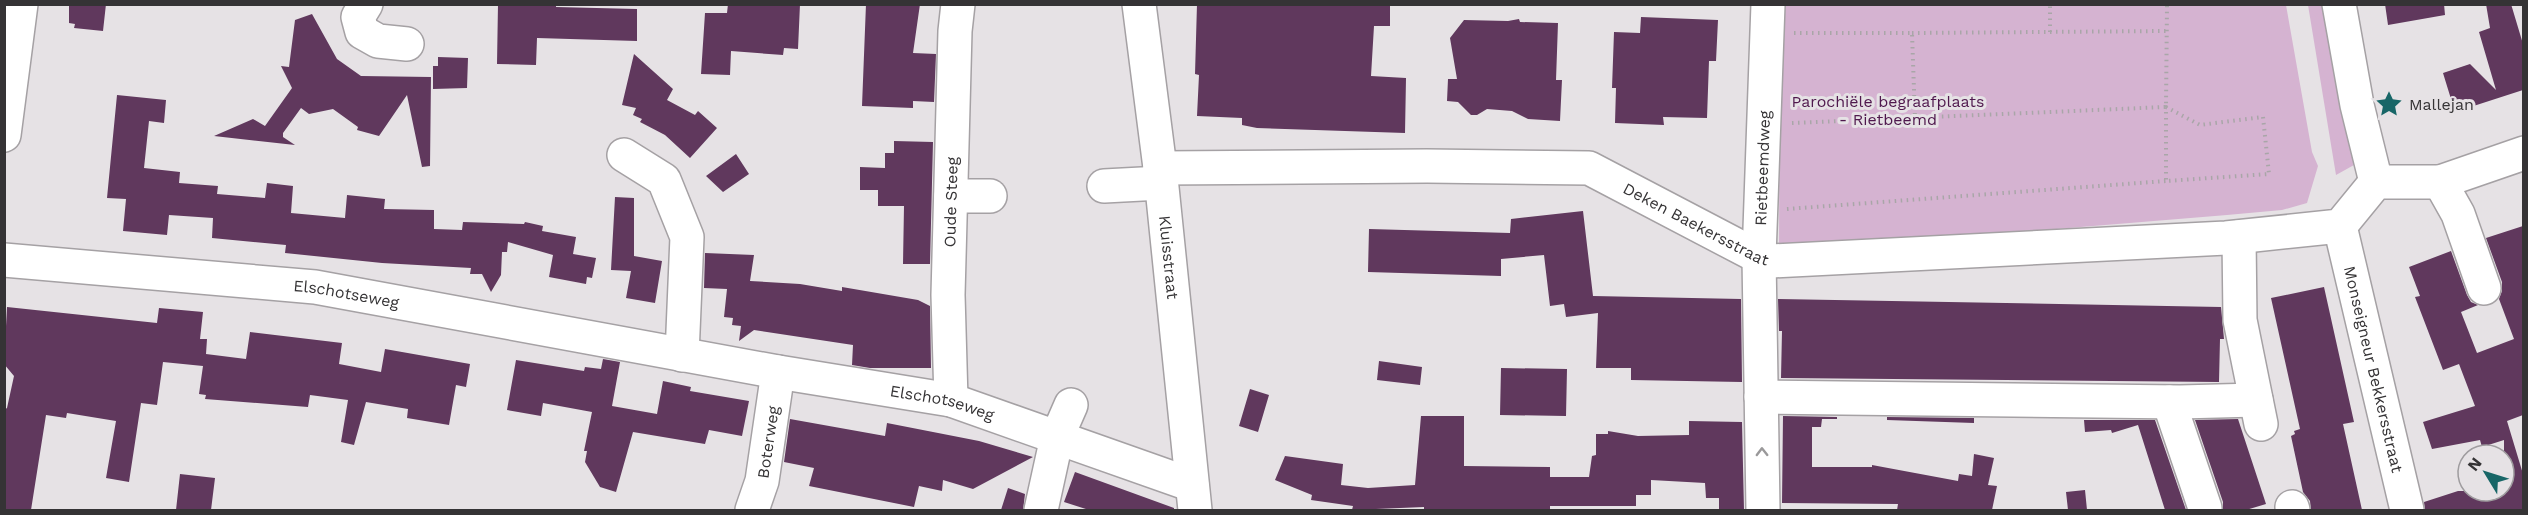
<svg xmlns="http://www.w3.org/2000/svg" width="2528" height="515" viewBox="0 0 2528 515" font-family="'Work Sans',sans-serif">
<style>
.green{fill:#d5b3d1}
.building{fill:#60385d}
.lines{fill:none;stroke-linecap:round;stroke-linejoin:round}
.minor-casing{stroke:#a5a1a4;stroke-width:36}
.path{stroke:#a9a6a8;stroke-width:4;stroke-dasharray:1.5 4.5;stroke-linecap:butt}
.minor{stroke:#fff;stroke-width:33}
.oneway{stroke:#9a999a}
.labels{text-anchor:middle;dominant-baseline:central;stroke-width:6;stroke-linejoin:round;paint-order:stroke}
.park-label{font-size:16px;fill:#4f184d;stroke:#e6e2e5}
.poi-label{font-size:16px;fill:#353335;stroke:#e6e2e5;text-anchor:start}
.street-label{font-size:16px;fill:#353335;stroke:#e6e2e5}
</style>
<rect width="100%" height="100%" fill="#e6e2e5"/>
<path class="green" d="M1780 5H2286L2312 152 2318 166 2307 203 2282 210 2227 215 1779 252Z
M2308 5H2328L2354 165 2336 175Z"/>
<path class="building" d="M69 4H106L103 31 74 28 75 24 69 23Z
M498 4H556V7L637 9V41L537 38 536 65 497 64Z
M728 4H800L798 49 784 48 783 55 731 51 730 75 701 74 705 13H727Z
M866 4H920L913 53 936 54 934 102 913 101V108L862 106Z
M1197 4H1390V26H1374L1371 76 1406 78 1405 133 1257 128 1242 125V118L1197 116 1199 75 1195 74Z
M2385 4H2444L2445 15 2388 25Z
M2486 4H2511L2523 44V90L2455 112 2443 73 2470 64 2496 90 2479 32 2490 28Z
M312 14 337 59 361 76 431 77 430 166 422 167 407 95 379 136 357 130 358 127 333 109 309 114 301 108 283 133V137L295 145 214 136 253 119 265 126 292 88 281 66 289 67 295 20Z
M1641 17 1718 20 1716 61H1709L1707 118 1663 117 1664 125 1615 123 1616 88H1612L1614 32 1640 33Z
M1519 19 1520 22 1558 23 1556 80H1562L1560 121 1528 119 1512 111 1487 109 1477 115H1471L1458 102 1447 101 1448 79H1457L1450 38 1464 20 1508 21Z
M634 54 673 89 667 100 695 115 698 111 717 128 690 158 665 135 640 122 642 119 633 115 636 108 622 105Z
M438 57 468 58 467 88 433 89V66H438Z
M117 95 166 100 164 123 149 121 144 168 180 172 179 183 218 186 217 194 265 198 267 183 293 186 291 213 345 218 347 195 385 199 384 209 434 210V229L462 230 463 222 524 224 525 222 543 226 542 231 576 237 573 254 596 258 592 278 587 277 586 284 549 277 553 255 508 242 507 252H502L501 275 491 292 482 274H470L471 268 382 263 285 253 286 245 212 238 213 218 169 215 167 235 123 231 126 199 107 198Z
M894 141 933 142 930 264H903L904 206H878V190H860V167L885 168V153H894Z
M736 154 749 174 723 192 706 176Z
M615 197 634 198V256L662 261 655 303 626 298 631 271 611 270Z
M1583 211 1593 296 1741 299 1742 382 1631 380V368H1596L1598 313 1566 317 1564 304 1550 306 1544 255 1501 259V276L1368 272 1369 229 1510 233 1511 219Z
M2523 226V415L2507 421 2523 474V510H2425L2424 502 2458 491H2504V440L2482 447 2480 440 2432 449 2423 422 2475 406 2459 364 2443 370 2415 297 2420 296 2409 267 2451 251 2467 295 2471 302 2478 305 2461 312 2477 353 2514 339 2499 299 2502 291V282L2486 238Z
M705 253 754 255 750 281 800 284 842 291V287L918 300 930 306 931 368H870L852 365 853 345 754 330 739 341 741 326 732 325 733 318 724 317 727 289 704 288Z
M2324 287 2354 422 2343 424 2362 510H2311L2310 501 2303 492 2291 436 2295 434 2294 431 2300 429 2271 298Z
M1778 299 2221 307 2224 339H2220L2219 382 1781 378 1782 331H1779Z
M7 307 157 323 159 308 203 312 200 339H207L206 354 246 359 250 332 342 343 339 364 381 372 385 349 470 364 466 387 456 385 449 425 407 418 408 409 366 402 354 445 341 442 348 400 310 395 308 407 205 399 206 395 199 394 203 366 163 362 157 405 141 403 129 482 106 478 116 421 67 413 66 418 46 415 31 510H4V410L7 408 14 376 4 364Z
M603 359 620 362 612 406 657 414 663 381 691 387 690 391 749 401 742 436 709 430 705 444 633 432 616 492 600 487 585 462 587 451H584L592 412 543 403 541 416 507 410 516 360 584 371 585 367 601 369Z
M1379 361 1422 367 1420 385 1377 380Z
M1501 368 1567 369 1566 416 1500 415Z
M1250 389 1269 395 1258 432 1239 426Z
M1421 416H1464V466L1550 467V477H1589L1592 456 1596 455V434H1608V431L1638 436 1689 435V421L1742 422 1744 510H1719V498H1706L1705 483 1651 480V495H1636V506H1550V510H1424V507L1352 510 1353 506 1311 500 1312 495 1275 480 1285 456 1343 464 1341 485 1368 488 1415 485Z
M1783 416 1837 417V419H1822L1821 427H1812V467H1872V465L1958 481 1959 474 1972 476 1974 454 1994 458 1988 485 1997 486 1992 510H1897L1898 504 1782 503Z
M1887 417 1974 418V423L1887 420Z
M790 419 885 436 887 423 979 441 1033 457 973 489 943 480 942 491 919 486 914 507 809 486 814 468 784 462Z
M2238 419 2266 504 2246 510H2223V502L2195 420Z
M2084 420H2155L2186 510H2165L2138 425 2112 433 2111 430 2085 432Z
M1075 472 1174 508V510H1089L1064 502Z
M180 474 215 478 211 510H176Z
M1008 488 1025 494 1023 510H1001Z
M2085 490 2087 510H2068L2066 492Z"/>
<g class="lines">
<defs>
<g id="minor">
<path d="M366 4 358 17 362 32 378 41 407 44"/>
<path id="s1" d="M1139 4 1160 168 1195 510"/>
<path d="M2339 4 2357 105 2376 182"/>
<path d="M4 135 21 4"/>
<path d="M624 155 664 180 687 237 682 355"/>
<path id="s2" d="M1160 168 1427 166 1589 168 1759 257 1772 261 2226 238 2340 226 2376 182H2440L2524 153"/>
<path d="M2440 182 2458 214 2484 288"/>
<path d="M1104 186 1161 183"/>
<path d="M951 196H990"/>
<path id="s3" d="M2340 226 2407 510"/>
<path d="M2239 237 2240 320 2261 424"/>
<path id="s4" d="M4 260 315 287 778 372 951 400 1192 485"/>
<path d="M1761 397 2180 402 2256 400"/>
<path id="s5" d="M951 400 948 295 955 31 958 4"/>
<path d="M2169 402 2205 508"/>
<path d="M2292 507 2293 510"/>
<path id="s6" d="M752 510 762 481 778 372"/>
<path d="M1041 510 1057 437 1071 405"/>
<path id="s7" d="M1763 510 1759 257 1768 4"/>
</g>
</defs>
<use href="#minor" class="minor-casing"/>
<path class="path" d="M2050 32V4
M1794 33H1912L1915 118
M1912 33 2166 31
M2166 107 2200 125 2263 117 2269 174 2166 181Z
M1792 123 2166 107 2167 4
M1787 209 2166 181"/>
<use href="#minor" class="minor"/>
</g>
<defs><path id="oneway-chevron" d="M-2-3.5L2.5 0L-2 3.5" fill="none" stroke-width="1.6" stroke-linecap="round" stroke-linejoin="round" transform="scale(1.5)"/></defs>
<use class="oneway" href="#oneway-chevron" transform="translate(1762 452) rotate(-91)"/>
<defs>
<symbol id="sight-bare" viewBox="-9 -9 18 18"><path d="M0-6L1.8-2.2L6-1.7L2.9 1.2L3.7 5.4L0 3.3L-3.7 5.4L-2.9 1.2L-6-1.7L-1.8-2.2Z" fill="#186667" stroke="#e6e2e5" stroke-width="2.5" paint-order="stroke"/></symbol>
</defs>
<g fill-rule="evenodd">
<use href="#sight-bare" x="2370" y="85" width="38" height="38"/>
</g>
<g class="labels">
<g class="park-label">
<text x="1888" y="101">Parochiële begraafplaats<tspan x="1888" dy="18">- Rietbeemd</tspan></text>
</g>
<g class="poi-label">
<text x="2409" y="104">Mallejan</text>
</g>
<g class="street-label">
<text stroke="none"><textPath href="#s7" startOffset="342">Rietbeemdweg</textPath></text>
<text stroke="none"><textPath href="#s5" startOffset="198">Oude Steeg</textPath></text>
<text stroke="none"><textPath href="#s2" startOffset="550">Deken Baekersstraat</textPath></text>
<text stroke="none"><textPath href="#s1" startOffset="255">Kluisstraat</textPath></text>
<text stroke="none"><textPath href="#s4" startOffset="344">Elschotseweg</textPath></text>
<text stroke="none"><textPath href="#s3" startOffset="147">Monseigneur Bekkersstraat</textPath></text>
<text stroke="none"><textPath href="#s4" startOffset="950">Elschotseweg</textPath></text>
<text stroke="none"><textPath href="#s6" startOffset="70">Boterweg</textPath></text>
</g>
</g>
<rect width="2528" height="515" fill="none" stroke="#353335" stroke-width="12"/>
<g transform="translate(2486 473) rotate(308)"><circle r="28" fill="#e6e2e5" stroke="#9f9c9f" stroke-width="1.5"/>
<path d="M0-4.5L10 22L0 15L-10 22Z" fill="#186667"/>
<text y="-9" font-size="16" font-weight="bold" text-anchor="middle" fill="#353335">N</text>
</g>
</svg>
